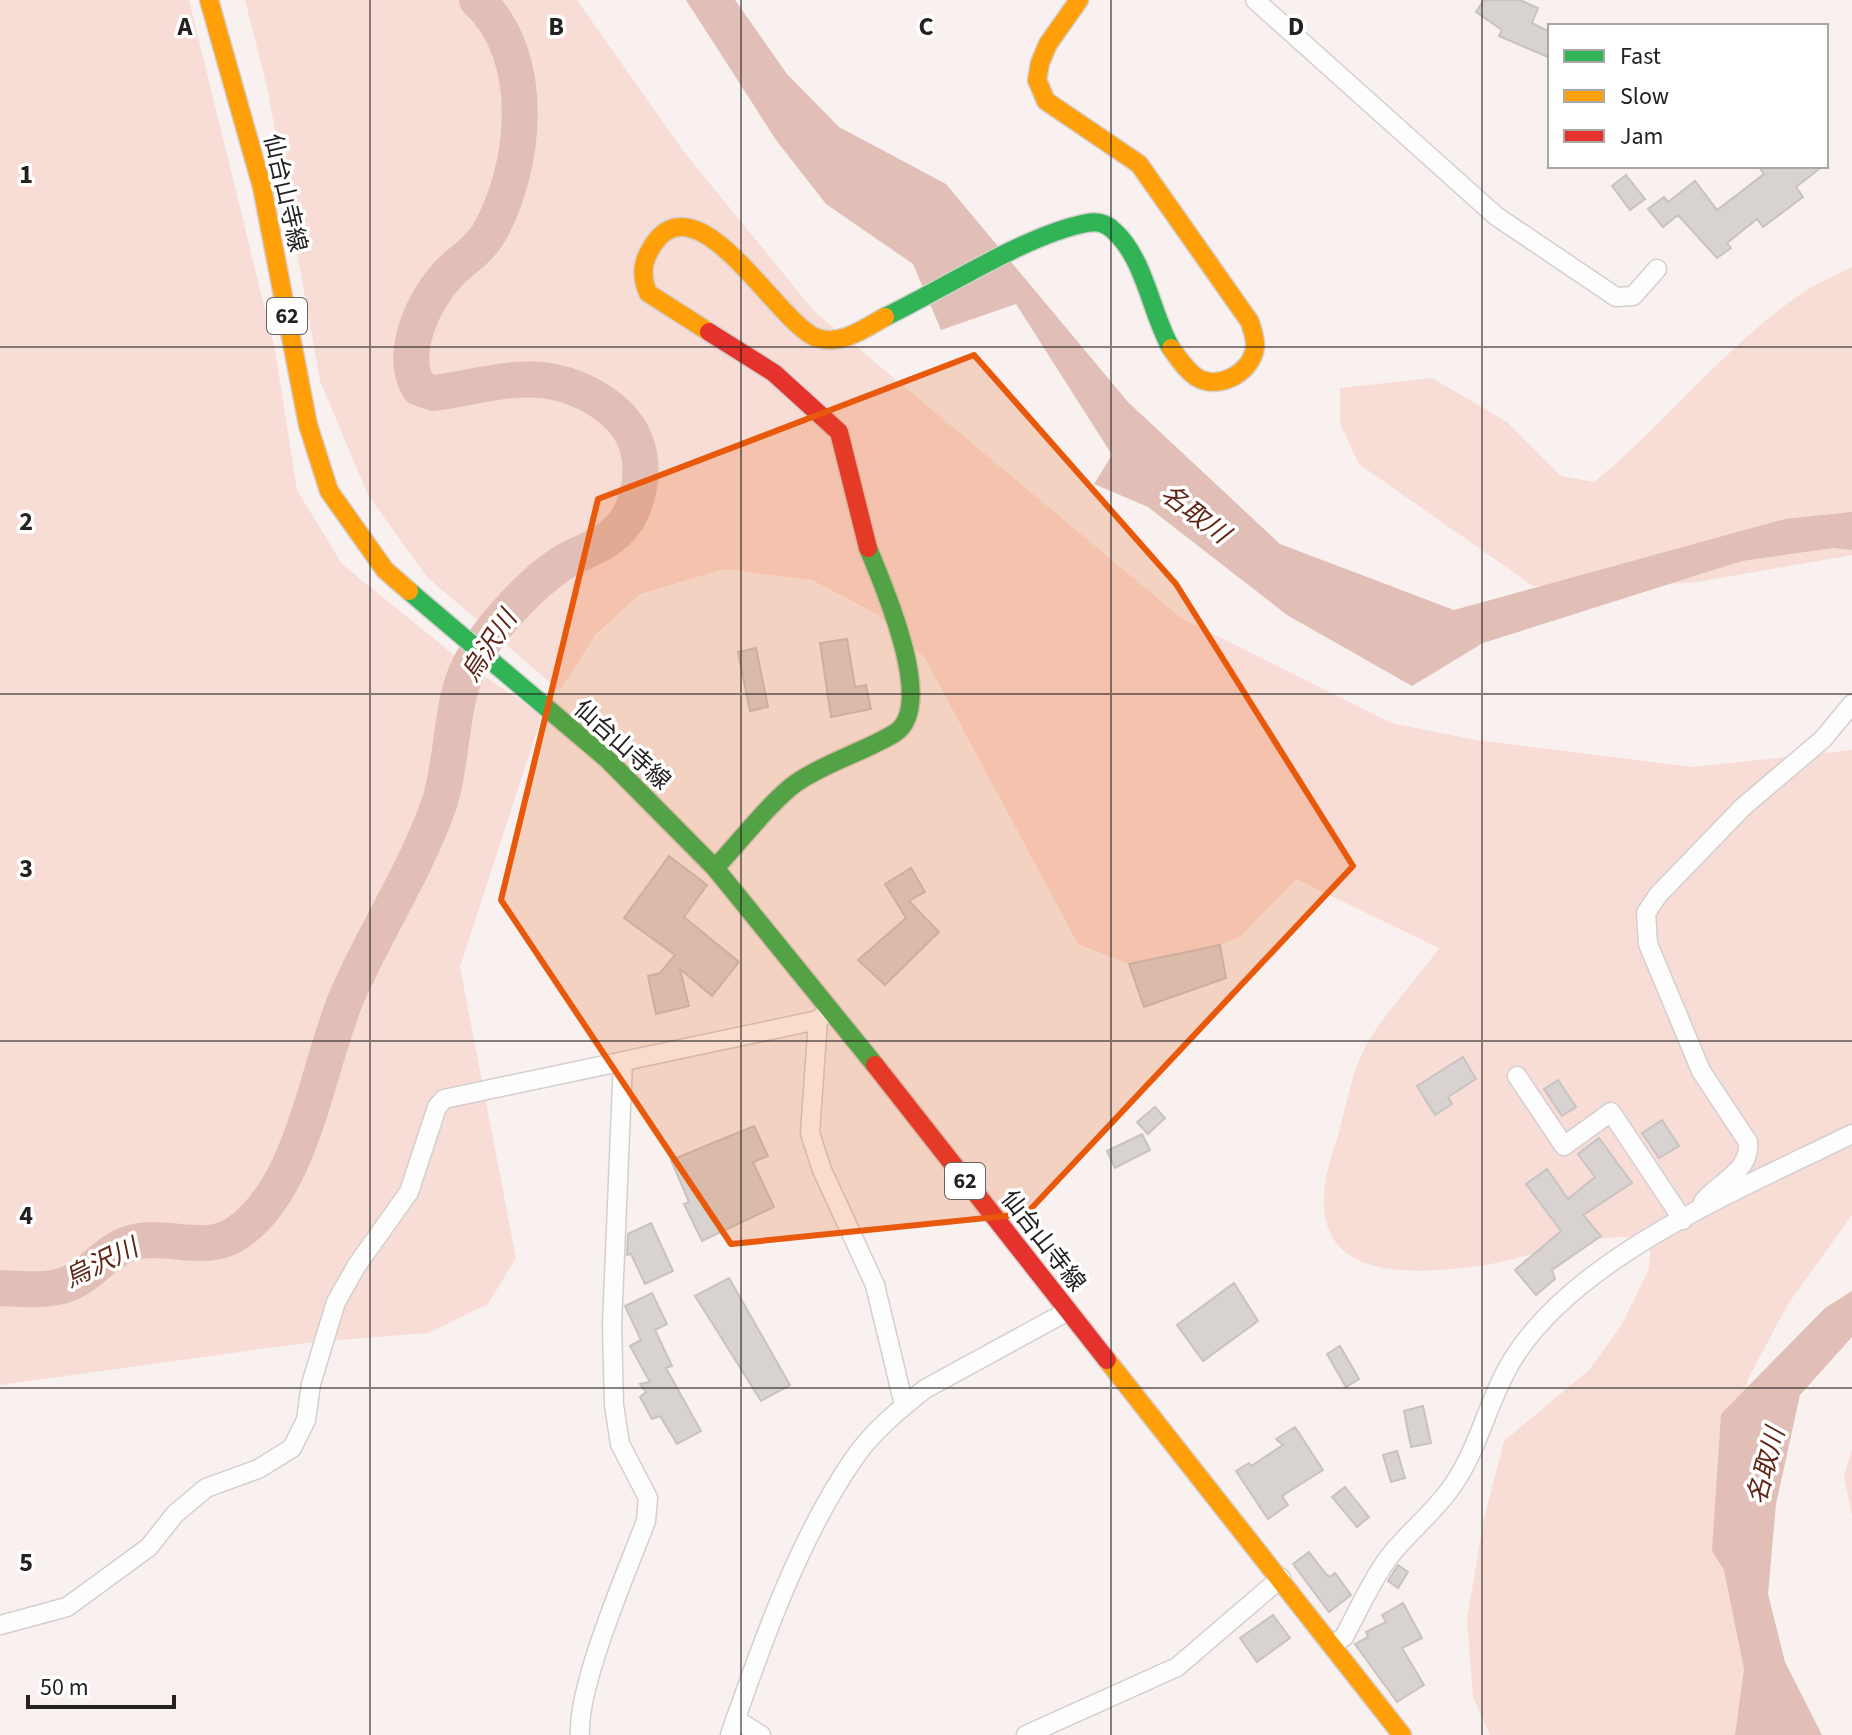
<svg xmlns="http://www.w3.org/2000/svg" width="1852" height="1735" viewBox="0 0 1852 1735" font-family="'Source Sans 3','Noto Sans JP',sans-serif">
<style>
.green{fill:#f8ddd6}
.water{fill:#e2bfb6}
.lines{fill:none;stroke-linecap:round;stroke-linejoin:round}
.river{stroke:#e2bfb6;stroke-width:36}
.building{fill:#d8d2d1;stroke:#c8c3c2;stroke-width:2}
.street-casing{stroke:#d4cfce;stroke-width:21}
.fast-casing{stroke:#d4cfce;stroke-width:21}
.slow-casing{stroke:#d4cfce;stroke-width:21}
.jam-casing{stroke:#d4cfce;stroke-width:21}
.street{stroke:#fefdfd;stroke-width:18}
.fast{stroke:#30b455;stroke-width:18}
.slow{stroke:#ff9f0a;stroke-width:18}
.jam{stroke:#e5322d;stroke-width:18}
.marked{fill:#e8590c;fill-opacity:0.2;stroke:#e8590c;stroke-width:6;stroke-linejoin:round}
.grid{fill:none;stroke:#252120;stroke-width:2;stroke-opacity:0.55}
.labels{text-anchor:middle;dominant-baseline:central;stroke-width:7;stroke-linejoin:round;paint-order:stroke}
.shield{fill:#fff;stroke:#666463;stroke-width:2}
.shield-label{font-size:22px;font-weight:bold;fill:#252120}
.street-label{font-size:24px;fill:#252120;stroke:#fff}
.water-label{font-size:26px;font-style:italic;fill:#602617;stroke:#fff}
.grid-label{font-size:26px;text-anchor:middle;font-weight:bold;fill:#252120;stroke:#fff;stroke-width:7;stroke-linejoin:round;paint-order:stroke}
</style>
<rect width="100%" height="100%" fill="#f8f1f0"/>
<path class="green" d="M0 0H189L275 350 297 490 342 564 460 660 542 715 460 967 516 1258 488 1304 429 1333 313 1342 0 1385Z
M245 0H577L684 152 814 311 1181 618 1391 723 1476 740 1692 767 1852 750V1215L1788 1304 1749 1377 1730 1442 1799 1735H1490L1473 1697 1467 1619 1484 1519 1504 1441 1589 1370 1621 1326 1649 1269 1651 1239C1591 1229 1533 1259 1473 1267 1409 1274 1312 1281 1325 1185 1327 1167 1334 1149 1339 1132 1347 1103 1353 1066 1369 1040 1390 1007 1417 979 1439 948L1296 879 1241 936 1191 958 1129 964 1078 944 925 658 877 614 812 580 724 569 640 594 595 635 560 691 427 577 368 495 320 381 268 91Z
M1852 267V555L1692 583 1533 586 1359 464 1340 424V388L1432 378 1507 422 1561 476 1594 482C1666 424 1722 349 1798 296 1814 284 1834 276 1852 267Z
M1852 1449V1516L1844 1476Z"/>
<path class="water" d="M686 0H735L787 74 839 127 946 184 1128 402 1280 544 1454 610 1785 519 1852 512V550L1833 548 1742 561 1483 643 1412 686 1287 615 1148 507 1094 484 1112 455 1016 304 941 330 913 264 826 204 776 140Z
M1852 1291V1337L1800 1395 1776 1504 1768 1594 1785 1662 1822 1735H1735L1744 1669 1724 1570 1712 1551 1721 1414 1825 1308Z"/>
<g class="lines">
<path class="river" d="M0 1288C25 1289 54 1293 76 1280 94 1270 108 1251 128 1244 164 1231 204 1256 237 1233 304 1188 317 1065 348 994 376 930 416 870 439 804 452 766 451 707 466 673 482 635 528 586 562 563 578 553 598 548 612 536 637 517 646 475 637 446 631 426 615 410 597 399 540 365 496 384 434 393L419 388C398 353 424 299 450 272 462 260 480 249 489 233 526 168 538 56 477 0"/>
</g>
<path class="building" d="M1484 0H1520L1538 8 1532 23 1550 32V58L1499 36 1502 30 1476 12Z
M1758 166H1823L1796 187 1803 197 1763 227 1757 219 1727 243 1731 248 1717 258 1678 215 1663 227 1648 209 1664 197 1668 202 1695 181 1717 210 1764 174Z
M1626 175 1645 199 1630 210 1612 186Z
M847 639 855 687 866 685 871 709 831 717 820 643Z
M756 648 768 707 750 711 738 652Z
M669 856 707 885 684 917 739 962 712 996 680 969 689 1006 656 1014 648 976 660 973 675 955 624 918Z
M911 868 925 892 909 901 939 932 885 985 858 960 906 918 885 884Z
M1220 945 1226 978 1144 1007 1129 964Z
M1463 1057 1476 1079 1448 1097 1452 1104 1435 1115 1417 1086Z
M1558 1080 1576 1107 1562 1116 1544 1089Z
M1155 1107 1165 1118 1148 1134 1137 1122Z
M1662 1120 1679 1146 1659 1158 1642 1133Z
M754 1126 768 1156 753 1162 774 1207 702 1241 684 1204 689 1202 671 1160Z
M1142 1134 1150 1150 1115 1168 1107 1151Z
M1599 1138 1632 1183 1583 1215 1601 1236 1552 1270 1555 1279 1536 1295 1515 1270 1561 1231 1526 1184 1547 1169 1568 1199 1595 1177 1578 1154Z
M651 1223 673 1271 645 1284 631 1254 627 1255 628 1234Z
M729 1278 790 1385 761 1401 695 1296Z
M1234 1283 1258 1321 1203 1361 1177 1325Z
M652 1293 667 1324 655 1330 672 1366 666 1368 701 1431 677 1444 660 1416 652 1419 640 1397 646 1392 640 1384 650 1382 630 1346 641 1340 625 1306Z
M1340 1346 1359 1379 1346 1387 1327 1354Z
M1423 1406 1431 1443 1411 1447 1404 1411Z
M1295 1427 1323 1470 1282 1496 1288 1505 1268 1519 1236 1471 1249 1463 1251 1466 1283 1445 1276 1439Z
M1397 1451 1405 1478 1391 1482 1383 1455Z
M1345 1487 1369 1517 1357 1527 1332 1497Z
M1309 1552 1326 1574 1330 1577 1335 1573 1351 1595 1329 1612 1293 1564Z
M1398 1565 1408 1572 1398 1588 1388 1581Z
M1403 1603 1422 1638 1402 1648 1424 1685 1397 1702 1355 1644 1368 1637 1366 1632 1386 1622 1382 1615Z
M1273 1615 1290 1638 1257 1662 1240 1638Z"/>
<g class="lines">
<defs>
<path id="street" d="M1255 0 1496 216 1616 297 1633 296 1657 269
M818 1020 810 1133 822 1170 875 1285 904 1405
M1517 1076 1564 1146 1611 1112 1683 1220
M1703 1202C1719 1182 1751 1171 1748 1142L1701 1071 1648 944 1646 913 1658 895 1743 807 1823 739 1852 704
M0 1625 67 1607 149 1547 175 1514 206 1488 258 1469 292 1448 306 1420 311 1384 336 1302 357 1265 409 1192 437 1107 444 1099 818 1020 829 1010
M1333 1644 1344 1637C1358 1611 1371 1581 1389 1557 1408 1532 1435 1512 1453 1485 1480 1446 1488 1399 1513 1359 1577 1255 1745 1187 1852 1134
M735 1719 761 1735
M580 1735C577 1686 627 1571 646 1521L648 1498 620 1444 614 1405 612 1325 623 1061
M730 1735C762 1643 799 1537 855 1457 873 1431 901 1408 925 1389L1068 1311
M1026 1735 1177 1667 1281 1578"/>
<path id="fast" d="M885 317C942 290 1027 234 1087 223 1098 221 1106 223 1114 231 1145 259 1151 313 1171 348
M409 591 607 759 715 868 875 1065
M715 868C738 844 770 802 796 783 826 762 864 752 895 733 937 706 883 585 868 548"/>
<path id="slow" d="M209 0 262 187 308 425 329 491 385 570 409 591
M1079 0 1048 44 1040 63 1037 80 1046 101 1139 164 1250 322C1252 330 1256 339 1255 347 1252 373 1218 391 1196 377 1185 369 1178 358 1171 348
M709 332 648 293C642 279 641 266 649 252 693 167 777 324 817 338 841 346 865 328 885 317
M1107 1360 1402 1735"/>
<path id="jam" d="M709 332 774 373 839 432 868 548
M875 1065 1107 1360"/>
</defs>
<use href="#street" class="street-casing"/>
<use href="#fast" class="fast-casing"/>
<use href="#slow" class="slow-casing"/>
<use href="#jam" class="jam-casing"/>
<use href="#street" class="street"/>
<use href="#fast" class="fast"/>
<use href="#slow" class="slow"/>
<use href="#jam" class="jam"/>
</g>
<path class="marked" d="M974 355 1176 584 1353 866 1026 1214 731 1244 501 900 598 499Z"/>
<path class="grid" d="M370 0V1735M741 0V1735M1111 0V1735M1482 0V1735M0 347H1852M0 694H1852M0 1041H1852M0 1388H1852"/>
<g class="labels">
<g class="shield">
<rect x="267" y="298" width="40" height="36" rx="6"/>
<rect x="945" y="1163" width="40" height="36" rx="6"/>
</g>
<g class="shield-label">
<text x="287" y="316">62</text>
<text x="965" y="1181">62</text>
</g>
<g class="street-label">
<text transform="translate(285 193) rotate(77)">仙台山寺線</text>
<text transform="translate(622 745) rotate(42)">仙台山寺線</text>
<text transform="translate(1043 1241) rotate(52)">仙台山寺線</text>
</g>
<g class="water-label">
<text transform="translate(1195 514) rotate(37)">名取川</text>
<text transform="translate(489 646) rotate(-57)">烏沢川</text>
<text transform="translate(101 1263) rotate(-26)">烏沢川</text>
<text transform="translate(1766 1466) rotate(-75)">名取川</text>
</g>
</g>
<g class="grid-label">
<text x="185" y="35">A</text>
<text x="556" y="35">B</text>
<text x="926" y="35">C</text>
<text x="1296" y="35">D</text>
<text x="26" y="183">1</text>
<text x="26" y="530">2</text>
<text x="26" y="877">3</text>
<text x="26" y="1224">4</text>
<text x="26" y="1571">5</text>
</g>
<rect x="1548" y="24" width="280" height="144" fill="#ffffff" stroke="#a8a6a6" stroke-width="2"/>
<rect x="1564" y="50" width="40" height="12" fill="#30b455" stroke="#a8a6a6" stroke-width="2"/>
<text x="1620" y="64" font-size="24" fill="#252120">Fast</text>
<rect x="1564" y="90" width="40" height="12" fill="#ff9f0a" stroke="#a8a6a6" stroke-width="2"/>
<text x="1620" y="104" font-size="24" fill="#252120">Slow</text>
<rect x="1564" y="130" width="40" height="12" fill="#e5322d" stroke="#a8a6a6" stroke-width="2"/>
<text x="1620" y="144" font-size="24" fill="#252120">Jam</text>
<path d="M28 1695v12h146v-12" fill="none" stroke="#252120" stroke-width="4"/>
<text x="40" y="1695" font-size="24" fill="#252120" stroke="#ffffff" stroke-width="6" paint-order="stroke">50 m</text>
</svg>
